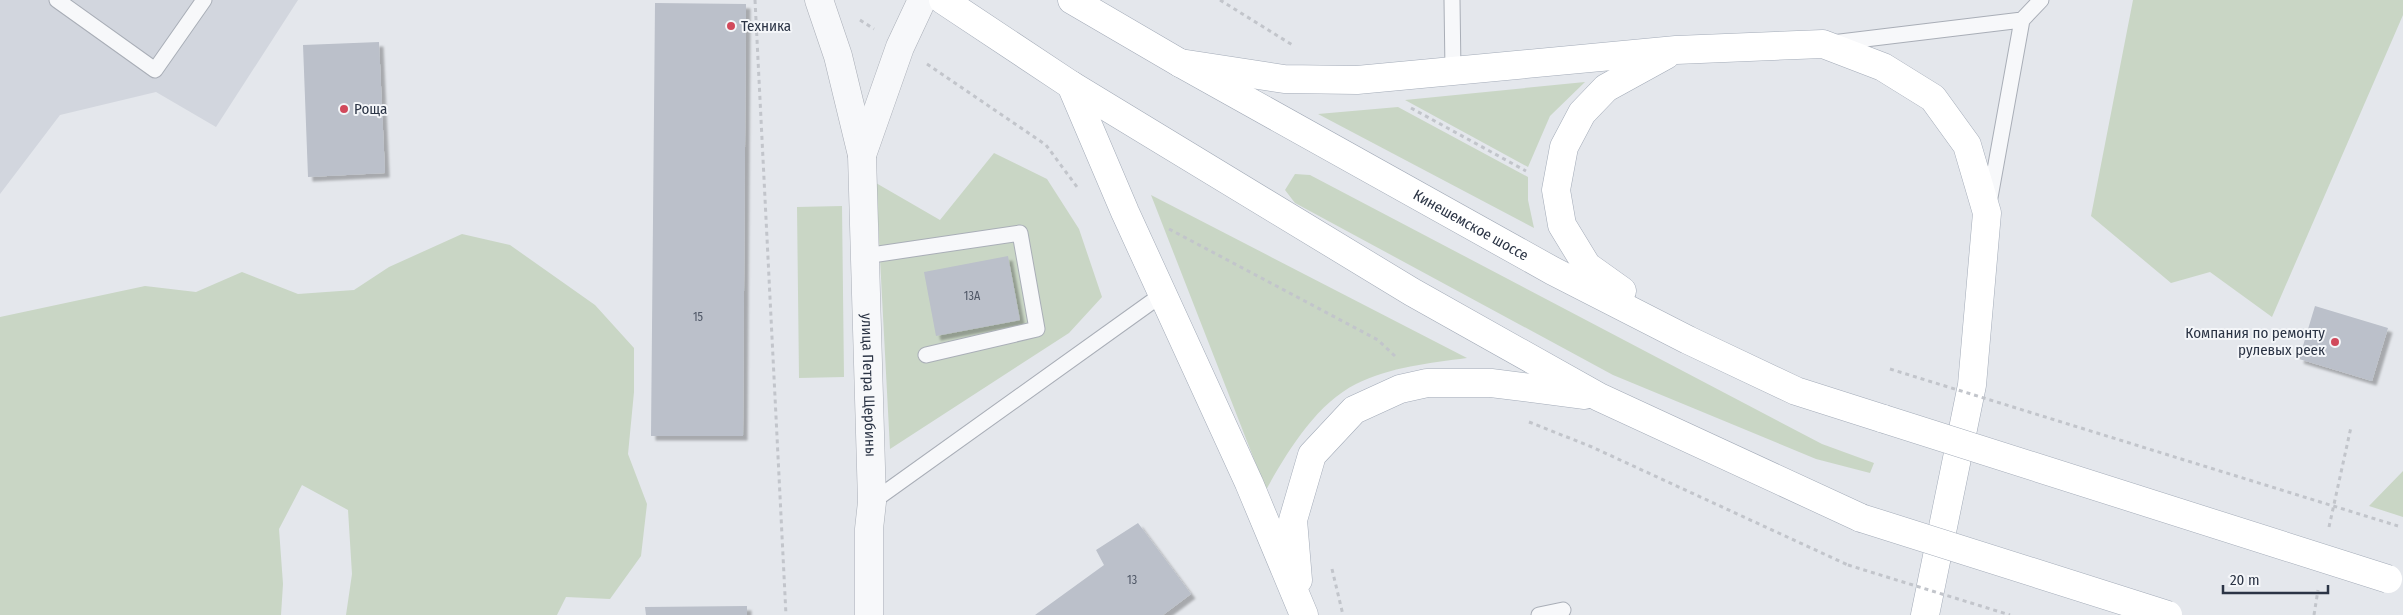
<svg xmlns="http://www.w3.org/2000/svg" width="2403" height="615" viewBox="0 0 2403 615" font-family="'Fira Sans Condensed',sans-serif">
<style>
.built{fill:#d2d6de}
.green{fill:#c9d6c5}
.building{fill:#bbc0ca;filter:url(#shadow)}
.lines{fill:none;stroke-linecap:round;stroke-linejoin:round}
.lane-casing{stroke:#a9aeb7;stroke-width:17}
.street-casing{stroke:#a9aeb7;stroke-width:29}
.primary-casing{stroke:#a3abb8;stroke-width:29}
.path{stroke:#c2c5cb;stroke-width:3;stroke-dasharray:4 4;stroke-linecap:butt}
.lane{stroke:#f7f8fa;stroke-width:15}
.street{stroke:#f7f8fa;stroke-width:28}
.primary{stroke:#fff;stroke-width:28}
.primary-bridge-casing{stroke:#a3abb8;stroke-width:29;stroke-linecap:butt}
.path-bridge{stroke:#c2c5cb;stroke-width:3;stroke-dasharray:4 4;stroke-linecap:butt}
.primary-bridge{stroke:#fff;stroke-width:28}
.poi-dot{fill:#d1495b;stroke:#f4f6f9;stroke-width:2}
.labels{text-anchor:middle;dominant-baseline:central;stroke-width:4;stroke-linejoin:round;paint-order:stroke}
.number-label{font-size:12px;fill:#4f5766}
.poi-label{font-size:15px;fill:#2b3445;stroke:#f4f6f9;text-anchor:start}
.street-label{font-size:15px;fill:#2b3445;stroke:#f4f6f9}
</style>
<defs>
<filter id="shadow"><feDropShadow dx="4.5" dy="4.5" stdDeviation="1" flood-color="#0004"/></filter>
</defs>
<rect width="100%" height="100%" fill="#e4e7ec"/>
<path class="built" d="M0 0H298L216 127 156 92 60 115 0 194Z"/>
<path class="green" d="M2133 0H2403V15L2272 317 2210 272 2171 283 2091 216Z
M1585 82 1550 116 1528 167 1405 100Z
M1398 107 1528 177V200L1534 228 1318 114Z
M994 153 1047 179 1079 229 1102 297 1069 333 890 449 876 183 940 220Z
M1295 174 1310 175 1822 444 1874 463 1870 473 1816 459 1613 375 1295 203 1285 190Z
M1151 195 1467 358C1430 363 1390 367 1356 384 1316 404 1287 452 1266 490Z
M842 206 844 377 799 378 797 207Z
M462 234 510 245 595 305 634 348V392L628 454 647 504 641 556 610 599 566 597 557 615H346L352 574 348 510 302 485 279 529 283 584 281 615H0V317L145 286 196 292 242 272 298 294 354 290 389 267Z
M2403 471V517L2369 506Z"/>
<path class="building" d="M655 3 746 4 743 436H651Z
M379 42 385 173 308 177 303 45Z
M1008 256 1020 320 936 336 924 272Z
M2315 306 2388 328 2372 381 2299 359Z
M1138 523 1191 594 1163 615H1035L1104 565 1096 550Z
M747 606V615H646L645 607Z"/>
<g class="lines">
<defs>
<path id="lane" d="M57 0 155 70 204 0
M1452 0 1453 71
M1832 43 2022 20
M1989 203 2022 20 2041 0
M865 256 1020 233 1037 329 926 355
M872 502 1164 293
M1539 615 1563 610"/>
<g id="street">
<path id="s1" d="M819 0 838 56 862 155 872 502 869 529V615"/>
<path d="M862 155 900 47 922 0"/>
</g>
<g id="primary">
<path d="M943 0 1071 85 1412 292 1599 397 1861 518"/>
<path id="s2" d="M1072 0 1180 63 1553 271 1688 340 1796 391 1884 419"/>
<path d="M1180 63 1284 79 1357 80 1676 50 1823 44 1883 67 1933 98 1967 145 1987 213 1972 385 1925 615"/>
<path d="M1071 85 1125 212 1249 483 1304 615"/>
<path d="M1622 291 1587 266 1562 225 1556 190 1564 147 1582 113 1606 88 1666 55"/>
<path d="M1298 580 1293 520 1312 455 1354 410 1400 389 1427 383H1491L1585 395"/>
</g>
</defs>
<use href="#lane" class="lane-casing"/>
<use href="#street" class="street-casing"/>
<use href="#primary" class="primary-casing"/>
<path class="path" d="M755 0 786 615
M1220 0 1294 46
M860 20 874 29
M927 64 1046 145 1077 187
M1411 108 1526 171
M1169 229 1378 340 1396 357
M1529 422 1592 447 1848 565
M2329 527 2351 427
M1332 569 1343 615
M2314 615 2318 590"/>
<use href="#lane" class="lane"/>
<use href="#street" class="street"/>
<use href="#primary" class="primary"/>
<defs>
<path id="primary-bridge" d="M1884 419 2388 579
M1861 518 2168 615"/>
</defs>
<use href="#primary-bridge" class="primary-bridge-casing"/>
<path class="path-bridge" d="M1890 369 2398 526
M1848 565 2010 615"/>
<use href="#primary-bridge" class="primary-bridge"/>
</g>
<g class="poi-dot">
<circle cx="731" cy="26" r="5"/>
<circle cx="344" cy="109" r="5"/>
<circle cx="2335" cy="342" r="5"/>
</g>
<g class="labels">
<g class="number-label">
<text x="972" y="296">13А</text>
<text x="698" y="317">15</text>
<text x="1132" y="580">13</text>
</g>
<g class="poi-label">
<text x="741" y="26">Техника</text>
<text x="354" y="109">Роща</text>
<text x="2325" y="333" text-anchor="end">Компания по ремонту<tspan x="2325" dy="17">рулевых реек</tspan></text>
</g>
<g class="street-label">
<text stroke="none"><textPath href="#s2" startOffset="458">Кинешемское шоссе</textPath></text>
<text stroke="none"><textPath href="#s1" startOffset="391">улица Петра Щербины</textPath></text>
</g>
</g>
<path d="M2223 585v8h105v-8" fill="none" stroke="#2b3445" stroke-width="2.5"/>
<text x="2230" y="585" font-size="15" fill="#2b3445" stroke="#f4f6f9" stroke-width="4" paint-order="stroke">20 m</text>
</svg>
